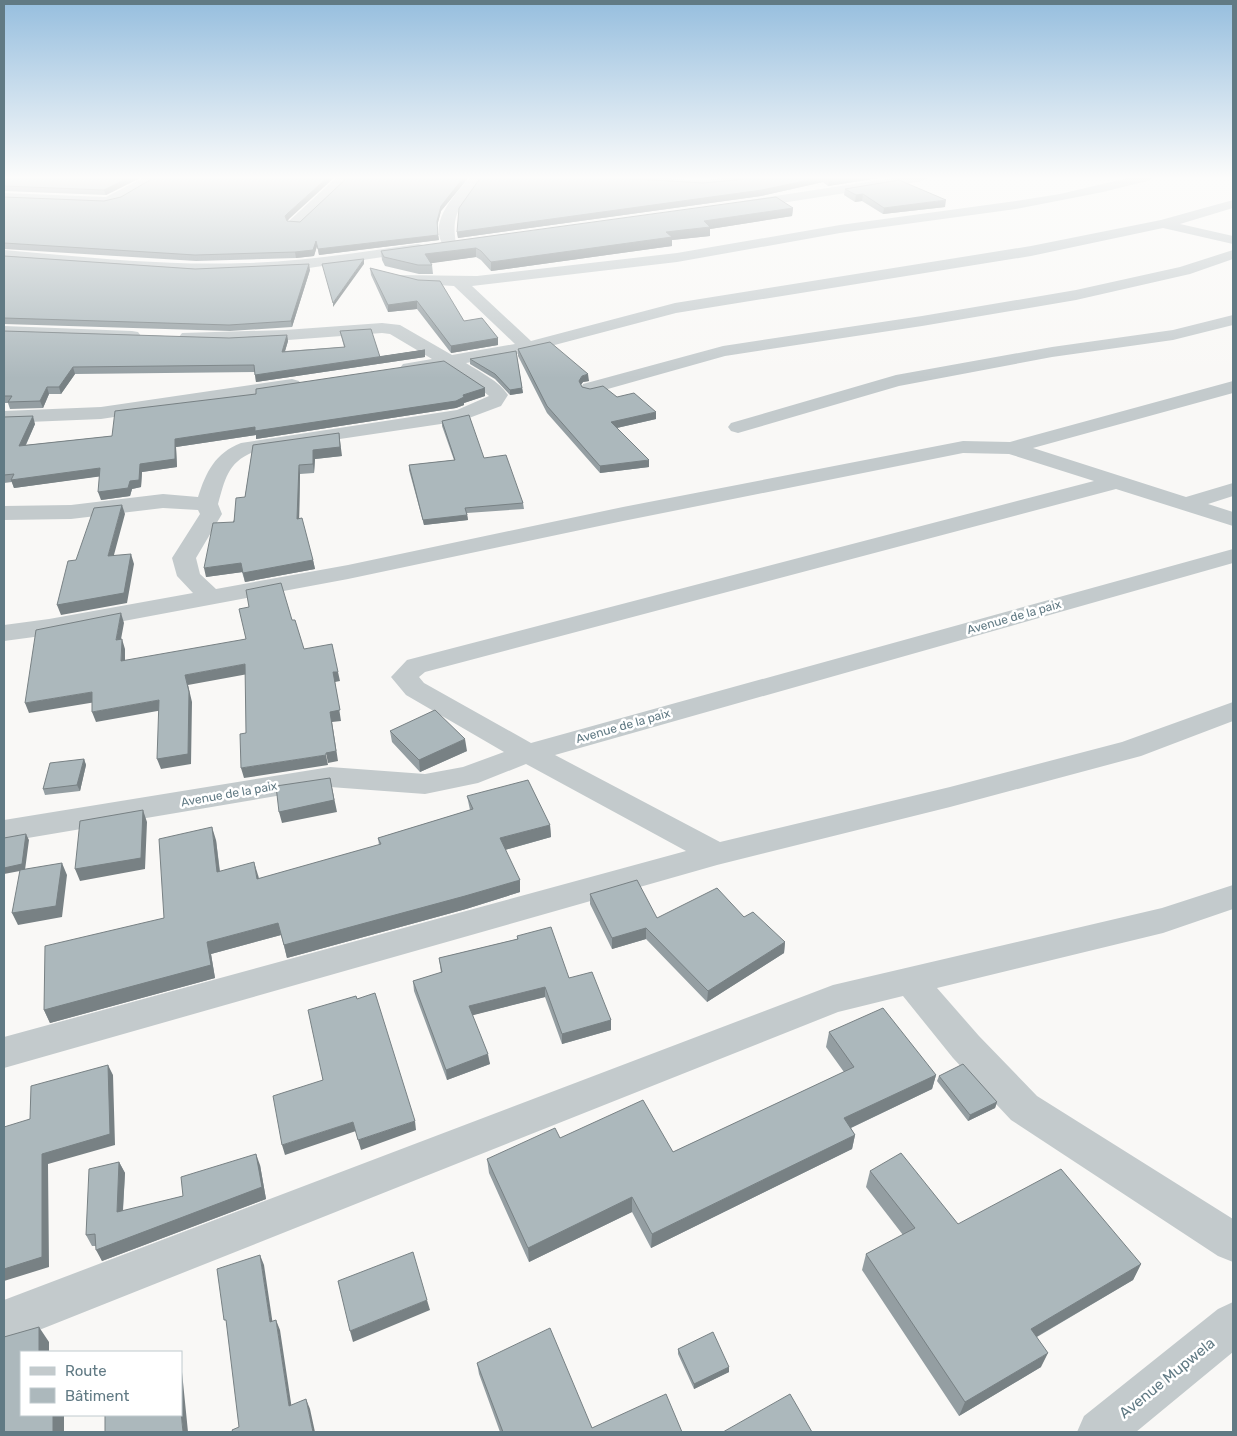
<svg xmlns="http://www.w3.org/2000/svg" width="1237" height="1436" viewBox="0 0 1237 1436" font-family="Rubik,sans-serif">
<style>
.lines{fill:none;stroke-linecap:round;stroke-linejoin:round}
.minor{fill:#c3cacc;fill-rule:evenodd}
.wall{fill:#949ea2}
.shaded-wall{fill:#788184}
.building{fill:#acb8bc;stroke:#788184}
.labels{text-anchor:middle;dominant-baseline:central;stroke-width:5;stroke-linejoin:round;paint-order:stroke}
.street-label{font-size:12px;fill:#617a84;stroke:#fff}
.near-street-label{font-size:15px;fill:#617a84;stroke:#fff}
</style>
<rect width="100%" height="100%" fill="#f9f8f6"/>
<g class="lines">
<path class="minor" d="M145 177H161L122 201 106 205 4 201V193L106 197Z
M337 177H351L300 226H290L288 223 290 220Z
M470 177H483C464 204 450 209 456 244L454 247H444C427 222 455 195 470 177Z
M614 177C642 174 669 179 696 180 716 180 735 175 755 177L753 180C706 191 668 185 621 181Z
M900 177H930L923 181 743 209 736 205 743 201Z
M1132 177H1153L1151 180 1103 192 1016 209 840 233 677 262 472 286 531 341 675 303 1031 246 1161 220 1233 200V208L1180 224 1233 236V244L1163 228 1031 256 676 313 528 352 466 363C480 372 499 381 508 395L501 406 461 421 253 452C227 463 225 480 218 504L222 514 196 558 200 574 216 589 348 565 623 507 963 441 1010 442 1233 381V393L1033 448 1186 497 1233 483V496L1208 504 1233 512V526L1116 489 425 672 419 677 424 683 531 743 1233 549V563L555 755 720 842 950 787 1122 742 1233 702V721L1141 756 950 807 717 865 4 1068V1037L686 851 526 764 478 783 425 794 330 787 4 842V820L330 767 425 774 463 767 504 752 406 695 391 677 407 660 1094 481 1009 454 963 453 623 521 348 579 49 635 4 641V625L49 619 193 593 177 576 172 558 200 514 198 510 163 508 71 519 4 520V506L71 505 163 494 198 497C206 472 215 453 241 443L457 410 489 396 478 387 446 367 409 373 403 372 400 368 403 364 432 359 390 334 382 333 261 342 212 343 182 341 179 337 182 333 285 330 382 323 400 325 452 355 515 344 454 286 404 283 398 281 396 278 398 275 477 276 677 253 840 225 1016 201 1060 194Z
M418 244 423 245 425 248 423 251 309 268 244 273 154 271 4 259V250C84 257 164 266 244 263 302 262 360 252 418 244Z
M1233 250V259L1190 274 1076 300 922 326 725 356 590 394 583 392 581 388 583 384 723 346 922 316 1076 290 1180 267Z
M1233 315V325L1173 340 1052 357 899 386 738 433 731 431 728 427 731 423 896 375 1052 347 1173 330Z
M4 326 132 331 138 332 141 336 138 340 132 341 4 336Z
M292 379 299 381 301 385 299 389 101 419 4 423V411L101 407Z
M1233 885V909L1163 933 937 988 979 1036 1037 1096 1233 1219V1262L1218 1256 1011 1120 953 1058 903 996 838 1012 4 1344V1300L833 985 1162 908Z
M1233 1302V1352L1136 1432H1077L1084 1416 1218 1309Z"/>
</g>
<path class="wall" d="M4 177H142L106 195 4 191Z
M348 177H469L441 211 437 226 439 240 319 255 317 246 314 256 296 258 196 261 4 249V197L289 219 287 221 300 222Z
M679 177H713L697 178Z
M753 177H880L879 178 828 186 823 182 761 196 458 238 457 232 621 178 703 183 736 180Z
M845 189 945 207 883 214 862 201 855 202 844 195Z
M793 208 792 216 710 229V236L672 240V246L491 271 481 260 476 257 430 263 432 265 433 274H419L385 266 382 260 381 251Z
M4 256 195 269 310 270 292 327 230 331 4 324Z
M370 268 464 321 498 338V345L451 353 417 309 388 312 371 275Z
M4 331 229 338 287 335 288 341 285 351 344 347 340 331 380 357H425L256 382 255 372 75 374 61 394H49L43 408 10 409 8 403H4Z
M518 349 589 381 583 382 581 385 582 387 617 397 656 419 617 428 649 467 600 473 547 413 518 356Z
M516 351 523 393 510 395 495 379 470 364V359Z
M485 388V396L464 403V405L456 408 256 439V435L176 447 177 467 142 472 141 487 132 489 130 496 101 500 100 476 14 488 12 482 4 483V417L35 424 26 445 112 436Z
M442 421 484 458 523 503 524 509 467 513 468 520 424 525 409 470V465L454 460 442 426Z
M253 445 342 456 315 459 314 473 300 474 299 518 313 560 315 569 245 582 242 572 206 577 245 497Z
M390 731 467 751 420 772 392 742Z
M84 759 86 765 80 791 45 795 43 789Z
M467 796 550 825 551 837 505 850 520 892 466 909 287 958 281 935 211 954 215 978 50 1023 44 1010 164 918 216 840 220 871 258 875 259 879 379 845 378 838 470 810Z
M590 894 657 918 744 917 785 942 784 953 707 1002 646 939 612 949 590 904Z
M517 936 569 978 611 1020V1030L562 1044 545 997 472 1015 490 1064 447 1080 414 991 413 981 441 973 439 958 517 939Z
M829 1032 936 1075 932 1089 851 1128 855 1135 852 1149 651 1248 632 1212 529 1262 489 1173 487 1159 560 1138 673 1152 844 1072 826 1047Z
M939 1076 997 1102 995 1108 968 1121 937 1081Z
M119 1162 125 1173 123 1211 183 1196 260 1165 266 1199 102 1261 96 1246H92L86 1235Z
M870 1171 958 1224 1141 1264 1133 1280 1037 1337 1041 1367 959 1416 862 1270 866 1254 903 1235 866 1187Z
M678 1349 729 1367V1372L694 1389 678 1354Z
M477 1363 592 1428 682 1432H500L479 1374Z"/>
<path class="shaded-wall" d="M130 177H142L106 195 104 190Z
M328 177H335L289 219 286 222 285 216 288 213Z
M464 177H469L441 211 437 226V221L441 206Z
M697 177H713L697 178Z
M823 177V182L761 196 458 238 457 232Z
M855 177H880L879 178 828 186 829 180Z
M863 194 862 201 855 202 856 195Z
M946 200 945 207 883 214 884 208Z
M793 208 792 216 710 229V236L672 240V246L491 271V262L666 232 704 221Z
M438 235 439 240 319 255 318 249Z
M316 241 317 246 314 256 296 258 295 252Z
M476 248V257L426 264 425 254Z
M364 259V264L333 307V303Z
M309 264 310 270 292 327 291 321Z
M417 301V309L388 312V305Z
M287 335 288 341 283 358 282 352Z
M498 338V345L451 353V346Z
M425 350V357L256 382 255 375Z
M73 367 75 374 61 394 59 387Z
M588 374 589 381 583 382 579 387V381L582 376Z
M47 387 49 394 43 408 40 401Z
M485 388V396L464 403V405L456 408 256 439V435L176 447 177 467 142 472 141 487 132 489 130 496 101 500 98 492 130 481 140 464 175 439 463 395Z
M522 388 523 393 510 395V390Z
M656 412V419L612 429 611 422Z
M33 416 35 424 22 453 19 446Z
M339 433 342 456 315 459 314 473 313 464V450Z
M649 460V467L600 473V466Z
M299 465 300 474 299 527 297 519Z
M100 468 103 476 14 488 11 480Z
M122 505 125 514 111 566 108 556Z
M467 515 468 520 424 525 423 520Z
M131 554 134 564 127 603 61 615 57 605Z
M313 560 315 569 245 582 243 573Z
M241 563 243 572 206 577 204 568Z
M121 613 124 623 119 650 116 640Z
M122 639 125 649V671L121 661Z
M245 664 248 674 188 685 192 702 191 764 161 769 157 759 185 675Z
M333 672H338L340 681 335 682 341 721 332 722 338 761 328 763 326 753 330 712Z
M92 692 96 702 29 713 25 703Z
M159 700 163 710 96 722 92 712Z
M465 739 467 751 420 772 419 760Z
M326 755 328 765 244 778 241 768Z
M84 759 86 765 80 791 77 785Z
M330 778 337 812 282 823 279 812Z
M143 810 147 822 145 869 80 881 75 869Z
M550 825 551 837 501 851 500 838Z
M212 827 216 840 221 884 217 872Z
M26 834 29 840 25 870 4 874V868Z
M254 862 258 875 261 892 257 879Z
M62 863 67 875 62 917 18 925 12 913Z
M520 880V892L466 909 287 958 284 945Z
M278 923 281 935 211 954 215 978 50 1023 44 1010 207 942Z
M646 928V939L612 949V938Z
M785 942 784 953 707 1002 708 991Z
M545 987V997L470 1016 469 1006Z
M611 1020V1030L562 1044V1034Z
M488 1054 490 1064 447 1080 446 1070Z
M108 1065 113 1075 115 1145 48 1164 49 1267 4 1281V1269L42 1154Z
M936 1075 932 1089 840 1133 844 1118Z
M997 1102 995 1108 968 1121 970 1115Z
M415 1121 416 1130 361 1150 358 1140Z
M353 1122 356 1131 285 1155 282 1145Z
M855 1135 852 1149 651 1248 652 1234Z
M256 1154 260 1165 266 1199 102 1261 96 1250Z
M119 1162 125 1173 122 1223 117 1212Z
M632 1197V1212L529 1262 528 1248Z
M260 1255 264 1265 274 1332 270 1322Z
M1141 1264 1133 1280 1024 1344 1031 1329Z
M427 1300 430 1310 353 1342 350 1331Z
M276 1320 280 1330 293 1416 289 1406Z
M39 1327 49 1342V1352H39Z
M1048 1353 1041 1367 959 1416 965 1402Z
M729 1367V1372L694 1389V1384Z
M181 1370 182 1372 188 1432H183L181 1412Z
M306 1399 310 1409 315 1432H313Z
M53 1415H64V1432H53Z"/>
<path class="building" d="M4 177H130L104 190 4 186Z
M155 177H328L288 213 285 216 287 221 300 222 348 177H464L441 206 437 221 438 235 318 249 316 241 313 250 295 252 195 255 4 243V197L104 201 121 197Z
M481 177H618L621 178 703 183 736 180 753 177H855L829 180 823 177 762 190 457 232 459 208Z
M899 180 946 200 884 208 863 194 856 195 845 189Z
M776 197 793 208 704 221 710 227 666 232 672 237 491 262 481 251 476 248 425 254 432 265H418L384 257 381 251Z
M4 256 195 269 309 264 291 321 229 325 4 318Z
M363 259H364L333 303 322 264Z
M370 268 418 280 440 281 464 321 482 318 498 338 451 346 417 301 388 305Z
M371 329 380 357 425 350 255 375 254 365 73 367 59 387H47L40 401 8 402 12 396H4V331L229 338 287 335 282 352 345 347 340 331Z
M550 342 588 374 582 376 579 381 582 387 590 389 603 386 617 397 634 393 656 412 611 422 649 460 600 466 547 406 518 349Z
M516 351 522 388 510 390 495 374 470 359Z
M444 361 485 388 463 395 464 397 456 401 255 431V427L175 439V459L140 464 139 480 130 481 128 488 98 492 100 468 11 480 14 474 4 475V417L33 416 19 446 112 436 115 411 256 394V389Z
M469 415 484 458 506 455 523 503 465 508 467 515 423 520 409 465 455 460 442 421Z
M339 433 340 447 313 450V464L299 465 297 519 302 518 313 560 243 573 241 563 204 568 213 523 234 522 236 498 245 497 253 445Z
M122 505 108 556 131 554 124 593 57 605 68 561 76 560 94 508Z
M281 583 292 620H295L304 649 332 644 338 672H333L340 710 330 712 336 751 326 753V755L241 768 240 734 246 733 245 664 185 675 189 692 188 754 157 759 159 700 92 712V692L25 703 36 630 121 613 116 640 122 639 121 661 246 639 239 609 249 607 246 590Z
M435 710 465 739 419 760 390 731Z
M84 759 77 785 43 789 50 763Z
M330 778 334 800 279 812 276 786Z
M528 780 550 825 500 838 520 880 465 896 284 945 278 923 207 942 211 965 44 1010 45 946 164 918 159 839 212 827 217 872 254 862 257 879 381 844 378 838 473 809 467 796Z
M143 810 141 858 75 869 80 821Z
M26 834 22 864 4 868V838Z
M62 863 56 906 12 913 20 870Z
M637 880 657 918 717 888 744 917 753 912 785 942 708 991 646 928 612 938 590 894Z
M551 927 569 978 592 972 611 1020 562 1034 545 987 469 1006 488 1054 446 1070 413 981 442 972 439 958 518 939 517 936Z
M375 993 415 1121 358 1140 353 1122 282 1145 273 1096 323 1080 308 1010 356 996 357 999Z
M883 1008 936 1075 844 1118 855 1135 652 1234 632 1197 528 1248 487 1159 555 1128 560 1138 643 1100 673 1152 854 1067 829 1032Z
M963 1064 997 1102 970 1115 939 1076Z
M108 1065 110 1134 42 1154V1257L4 1269V1127L30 1119 31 1086Z
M901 1153 958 1224 1061 1169 1141 1264 1031 1329 1048 1353 965 1402 866 1254 915 1228 870 1171Z
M256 1154 262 1187 96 1250 95 1234 86 1235 89 1169 119 1162 117 1212 183 1196 181 1177Z
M413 1252 427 1300 350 1331 338 1281Z
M260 1255 270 1322 276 1320 289 1406 306 1399 313 1432H233L232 1430 239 1427 226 1320H224L217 1269Z
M39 1327V1352H55H21V1415H53V1432H4V1337Z
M550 1328 592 1428 666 1394 682 1432H503L477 1363Z
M713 1332 729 1367 694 1384 678 1349Z
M790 1394 812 1432H723Z
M181 1412 183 1432H105V1415H181Z"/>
<linearGradient id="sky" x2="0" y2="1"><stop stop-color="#96bede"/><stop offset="0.47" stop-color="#fcfcfb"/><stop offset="1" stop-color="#fcfcfb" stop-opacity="0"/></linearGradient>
<rect width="1237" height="378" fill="url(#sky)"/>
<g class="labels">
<g class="street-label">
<text transform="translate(1014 617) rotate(-16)">Avenue de la paix</text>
<text transform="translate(623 726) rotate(-16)">Avenue de la paix</text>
<text transform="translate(229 794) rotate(-10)">Avenue de la paix</text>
</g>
<g class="near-street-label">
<text transform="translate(1167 1378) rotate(-39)">Avenue Mupwela</text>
</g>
</g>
<rect width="1237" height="1436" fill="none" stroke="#617a84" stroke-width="10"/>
<rect x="20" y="1351" width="162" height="65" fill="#ffffff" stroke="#c0cace"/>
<rect x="30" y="1367" width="25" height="8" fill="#c3cacc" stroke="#c0cace"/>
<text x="65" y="1376" font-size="15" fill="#617a84">Route</text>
<rect x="30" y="1388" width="25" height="15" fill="#acb8bc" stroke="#c0cace"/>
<text x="65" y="1401" font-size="15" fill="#617a84">Bâtiment</text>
</svg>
